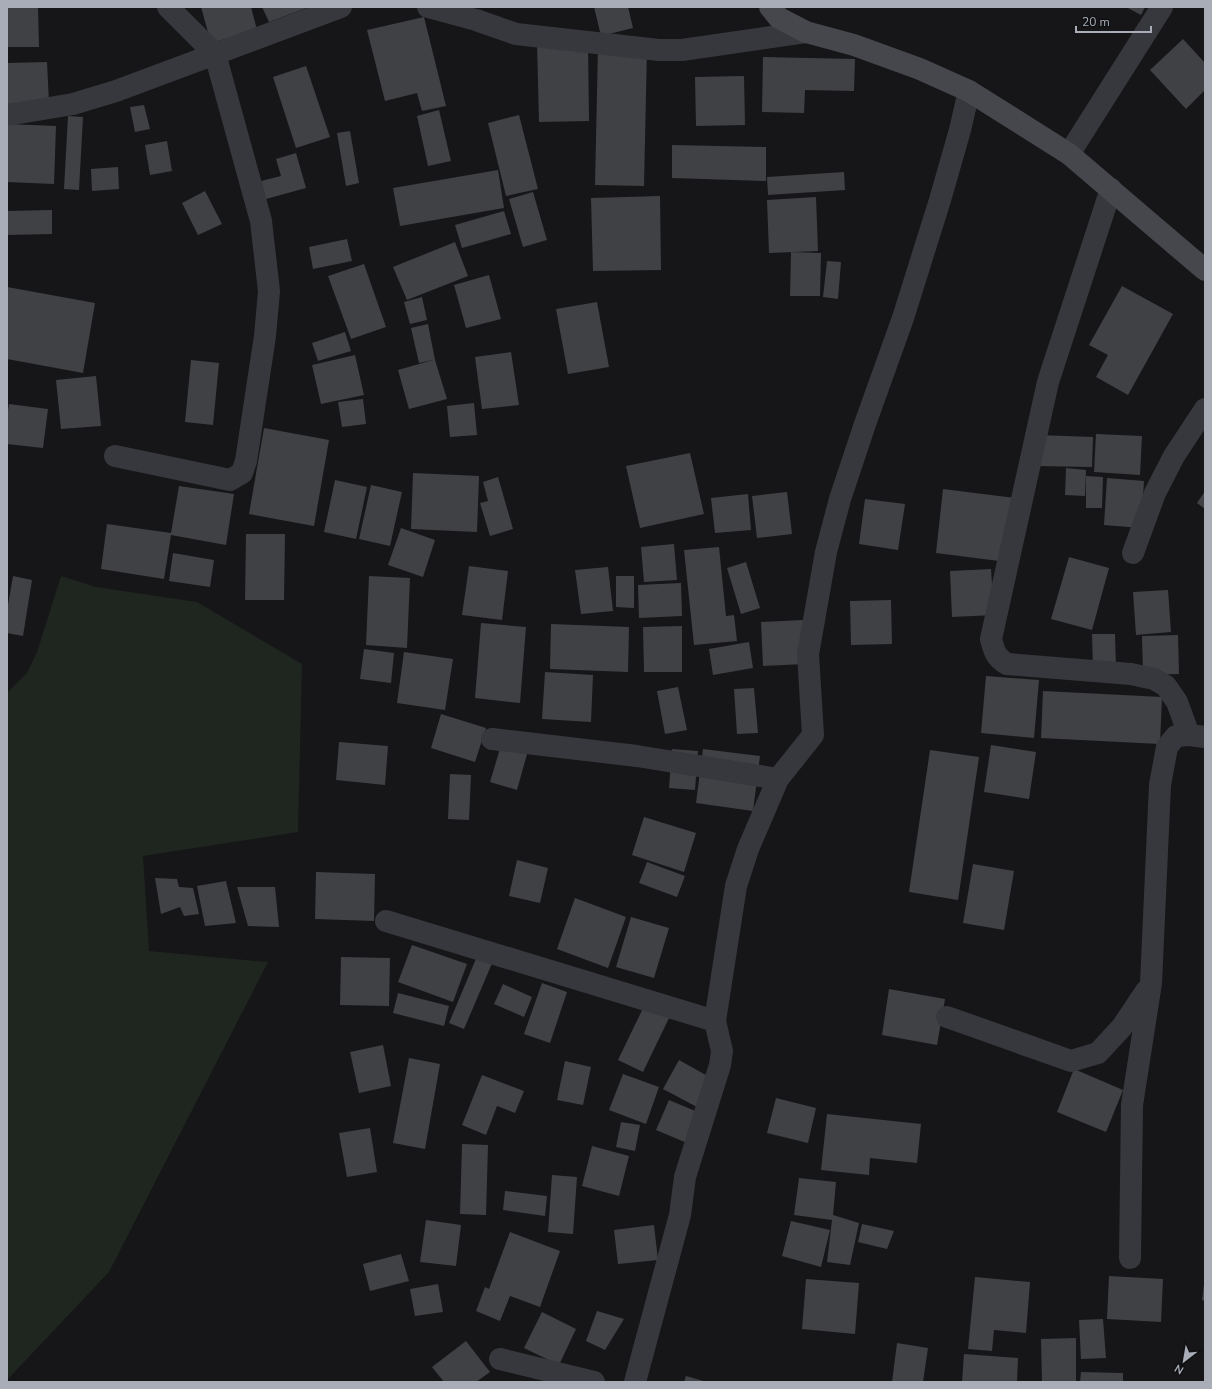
<svg xmlns="http://www.w3.org/2000/svg" width="1212" height="1389" viewBox="0 0 1212 1389" font-family="'Nunito Sans',sans-serif">
<style>
.green{fill:#1e261f}
.building{fill:#404145}
.lines{fill:none;stroke-linecap:round;stroke-linejoin:round}
.street{stroke:#37383d;stroke-width:22}
.secondary{stroke:#45474d;stroke-width:22}
</style>
<rect width="100%" height="100%" fill="#161618"/>
<path class="green" d="M61 576 96 587 197 602 302 664 298 832 143 856 149 951 268 962 109 1272 7 1380V693L27 673 37 652Z"/>
<path class="building" d="M7 7H38L39 47H7Z
M201 7H251L257 30 211 43Z
M262 7H309L269 22Z
M594 7H628L633 28 601 36Z
M1126 7H1145L1141 15Z
M424 17 446 106 422 111 417 93 385 101 367 30Z
M1183 39 1205 63V90L1186 109 1150 70Z
M588 42 589 121 539 122 537 43Z
M598 47 647 49 644 186 595 185Z
M763 57 855 59 854 91 805 90 804 113 762 112Z
M47 62 49 103 7 104V63Z
M306 66 330 137 296 148 273 77Z
M744 76 745 125 696 126 695 77Z
M144 105 150 129 135 132 130 107Z
M439 110 451 161 428 166 417 116Z
M519 115 538 189 506 196 488 123Z
M68 116 83 117 79 190 64 189Z
M7 124 56 126 54 184 7 182Z
M350 131 359 183 346 186 337 133Z
M167 141 172 171 150 175 145 145Z
M672 145 766 147V181L672 178Z
M296 153 306 188 266 199 261 181 281 176 276 159Z
M118 167 119 189 92 191 91 169Z
M498 170 504 208 400 226 393 188Z
M844 172 845 190 768 195 767 177Z
M205 191 222 224 198 235 182 203Z
M533 192 547 240 523 247 509 199Z
M660 196 661 270 593 271 591 198Z
M816 197 818 251 769 253 767 200Z
M52 210V234L7 235V211Z
M504 211 511 234 462 248 455 225Z
M347 239 352 261 313 269 309 247Z
M455 242 468 276 407 300 393 267Z
M791 252 821 253 820 296H790Z
M827 261 841 262 838 299 823 297Z
M364 264 386 327 351 339 328 276Z
M489 275 501 319 466 328 454 285Z
M1122 286 1173 314 1128 395 1096 377 1108 355 1089 345Z
M7 287 95 303 83 373 7 359Z
M422 297 427 320 410 324 404 302Z
M597 302 609 367 568 374 556 309Z
M428 324 435 360 447 399 409 409 398 370 433 360 419 363 411 328Z
M345 332 351 351 318 361 312 343Z
M511 352 519 405 482 409 475 357Z
M355 355 364 395 321 404 312 365Z
M191 360 219 363 213 425 185 422Z
M96 376 101 426 61 429 56 380Z
M363 399 366 424 342 427 338 402Z
M474 403 477 435 450 437 447 406Z
M9 404 48 409 43 448 7 444V416Z
M264 428 329 440 314 526 249 514Z
M1096 434 1142 436 1140 475 1094 472Z
M1038 435 1093 437 1092 467 1037 466Z
M690 453 704 514 640 528 626 466Z
M1066 468 1086 470 1085 496 1065 495Z
M413 473 479 476 477 532 411 529Z
M1086 476 1103 477 1102 508H1086Z
M498 477 513 529 490 536 480 503 488 501 483 482Z
M1107 478 1144 481 1141 528 1104 525Z
M335 480 367 487 356 539 324 532Z
M371 485 402 492 390 546 359 539Z
M179 486 234 494 226 545 171 535 164 579 101 569 107 524 171 533Z
M943 489 1015 498 1007 562 936 553Z
M1205 491V509L1197 503Z
M787 492 792 534 757 538 752 496Z
M748 494 751 530 715 533 711 498Z
M865 499 905 504 898 550 859 544Z
M401 528 435 540 423 577 388 565Z
M246 534H285L284 600H245Z
M674 544 677 580 644 582 641 547Z
M719 547 726 616 734 615 737 641 694 645 684 550Z
M173 553 214 560 210 587 169 581Z
M1069 557 1109 568 1092 630 1051 619Z
M746 562 760 608 741 614 727 568Z
M469 566 508 571 502 620 462 615Z
M608 567 613 611 581 614 575 570Z
M991 569 994 615 952 617 950 571Z
M13 576 32 580 23 636 7 633V611Z
M369 576 410 578 407 648 366 645Z
M616 576H634V608L616 607Z
M681 583 682 616 639 618 638 585Z
M1168 590 1171 632 1136 635 1133 592Z
M891 600 892 644 851 645 850 601Z
M803 620 805 664 763 666 761 622Z
M481 623 526 627 520 703 475 698Z
M551 624 629 627 628 672 550 669Z
M682 626V672H644L643 627Z
M1092 634H1115L1116 668 1093 669Z
M1178 635 1179 674 1143 675 1142 636Z
M749 642 753 668 713 675 709 649Z
M364 649 394 653 391 683 360 679Z
M404 652 453 659 445 710 397 703Z
M545 672 593 675 591 722 542 719Z
M986 676 1039 680 1034 738 981 733Z
M678 687 687 730 665 734 657 691Z
M754 688 758 733 737 734 734 689Z
M1043 691 1162 697 1160 744 1041 738Z
M441 714 486 728 475 762 431 748Z
M505 732 531 740 517 790 490 782Z
M339 742 388 746 385 785 336 780Z
M991 745 1036 752 1029 799 984 792Z
M672 749 698 751 695 790 669 788Z
M703 749 760 756 753 811 696 803Z
M930 750 979 757 958 900 909 892Z
M450 774 471 775 469 820 448 819Z
M644 817 696 833 684 872 632 855Z
M517 860 548 868 540 903 509 896Z
M647 862 685 876 677 897 639 883Z
M973 864 1014 871 1004 930 963 923Z
M316 872 375 874 374 921 315 919Z
M155 878 177 879 179 887 193 888 199 914 184 916 180 907 161 914Z
M226 881 236 923 205 926 197 886Z
M237 887H275L279 927 248 926Z
M575 898 626 917 608 968 557 949Z
M631 917 669 928 654 978 616 967Z
M412 945 467 964 453 1002 398 982Z
M478 954 493 961 464 1029 449 1023Z
M341 957 390 958 389 1006 340 1005Z
M542 983 567 992 550 1043 524 1034Z
M503 984 532 997 524 1017 494 1004Z
M889 989 945 999 937 1045 882 1035Z
M398 993 449 1006 444 1026 393 1013Z
M645 1004 670 1016 643 1072 618 1060Z
M383 1045 391 1086 359 1093 350 1052Z
M409 1058 440 1064 425 1149 393 1143Z
M679 1060 713 1079 697 1107 663 1089Z
M565 1061 591 1067 583 1105 557 1100Z
M1074 1069 1123 1090 1106 1132 1057 1112Z
M623 1074 659 1087 646 1124 609 1110Z
M482 1075 524 1091 515 1113 497 1106 486 1135 462 1125Z
M776 1098 816 1108 808 1143 767 1133Z
M669 1100 700 1113 687 1143 656 1130Z
M827 1114 921 1124 917 1163 870 1158 869 1175 821 1170Z
M621 1122 640 1125 635 1151 616 1147Z
M370 1128 377 1172 347 1177 339 1133Z
M462 1144 488 1145 486 1215 460 1214Z
M592 1146 629 1156 619 1196 582 1186Z
M552 1175 577 1177 573 1234 548 1232Z
M799 1178 836 1182 833 1215 859 1223 850 1265 827 1262 832 1220 794 1215Z
M505 1191 547 1196 545 1216 503 1210Z
M426 1220 461 1225 456 1266 420 1262Z
M791 1221 830 1230 821 1267 782 1256Z
M862 1224 894 1231 887 1249 858 1242Z
M654 1225 658 1260 618 1264 614 1230Z
M510 1232 560 1251 540 1307 510 1296 500 1321 476 1311 485 1287 489 1289Z
M401 1254 409 1281 370 1291 363 1264Z
M1109 1276 1163 1279 1161 1322 1107 1319Z
M975 1277 1030 1282 1026 1333 994 1330 992 1351 968 1349Z
M806 1279 859 1283 855 1334 802 1329Z
M438 1284 443 1312 415 1316 410 1289Z
M1204 1284H1205V1301L1202 1300Z
M597 1311 624 1319 605 1350 586 1341Z
M542 1312 576 1329 559 1365 524 1348Z
M1103 1319 1106 1358 1081 1359 1079 1320Z
M1076 1338V1382H1042L1041 1339Z
M466 1341 490 1372 476 1382H444L432 1367Z
M897 1343 928 1348 923 1382H892Z
M964 1354 1018 1358 1017 1382H962Z
M1081 1372 1123 1373V1382H1080Z
M686 1376 707 1382H684Z"/>
<g class="lines">
<path class="street" d="M428 7 476 20 516 34 659 50H682L806 32
M7 115 73 104 116 91 341 7
M1069 154 1162 7
M1111 189 1048 382 991 639C994 651 996 658 1007 664L1131 674 1154 679 1166 686 1177 702 1189 735
M115 456 230 480 242 473 246 461 265 336 269 291 261 221 215 54 168 7
M1133 553 1155 493 1174 456 1205 409
M492 739 637 756 778 779
M386 921 715 1021
M947 1017 1071 1061 1098 1053 1122 1027 1146 991
M1130 1258 1132 1105 1151 983 1160 785 1167 747 1176 736 1189 735 1205 737
M500 1359 594 1382
M635 1382 680 1215 685 1177 720 1065 722 1051 715 1021 736 886 748 849 778 779 813 735 808 654 826 552 840 499 865 424 903 318 940 200 960 130 969 91"/>
<path class="secondary" d="M770 7 779 18 806 32 854 45 920 69 969 91 1069 154 1205 270"/>
</g>
<rect width="1212" height="1389" fill="none" stroke="#a8adb8" stroke-width="16"/>
<g transform="translate(1184 1361) rotate(211)" stroke="#111113" stroke-width="3" paint-order="stroke">
<path d="M0-3L7 15L0 10L-7 15Z" fill="#a8adb8"/>
<text y="-6" font-size="11" font-weight="bold" text-anchor="middle" fill="#a8adb8">N</text>
</g>
<path d="M1076 26v6h75v-6" fill="none" stroke="#a8adb8" stroke-width="2"/>
<text x="1082" y="26" font-size="12" fill="#a8adb8" stroke="#111113" stroke-width="3" paint-order="stroke">20 m</text>
</svg>
